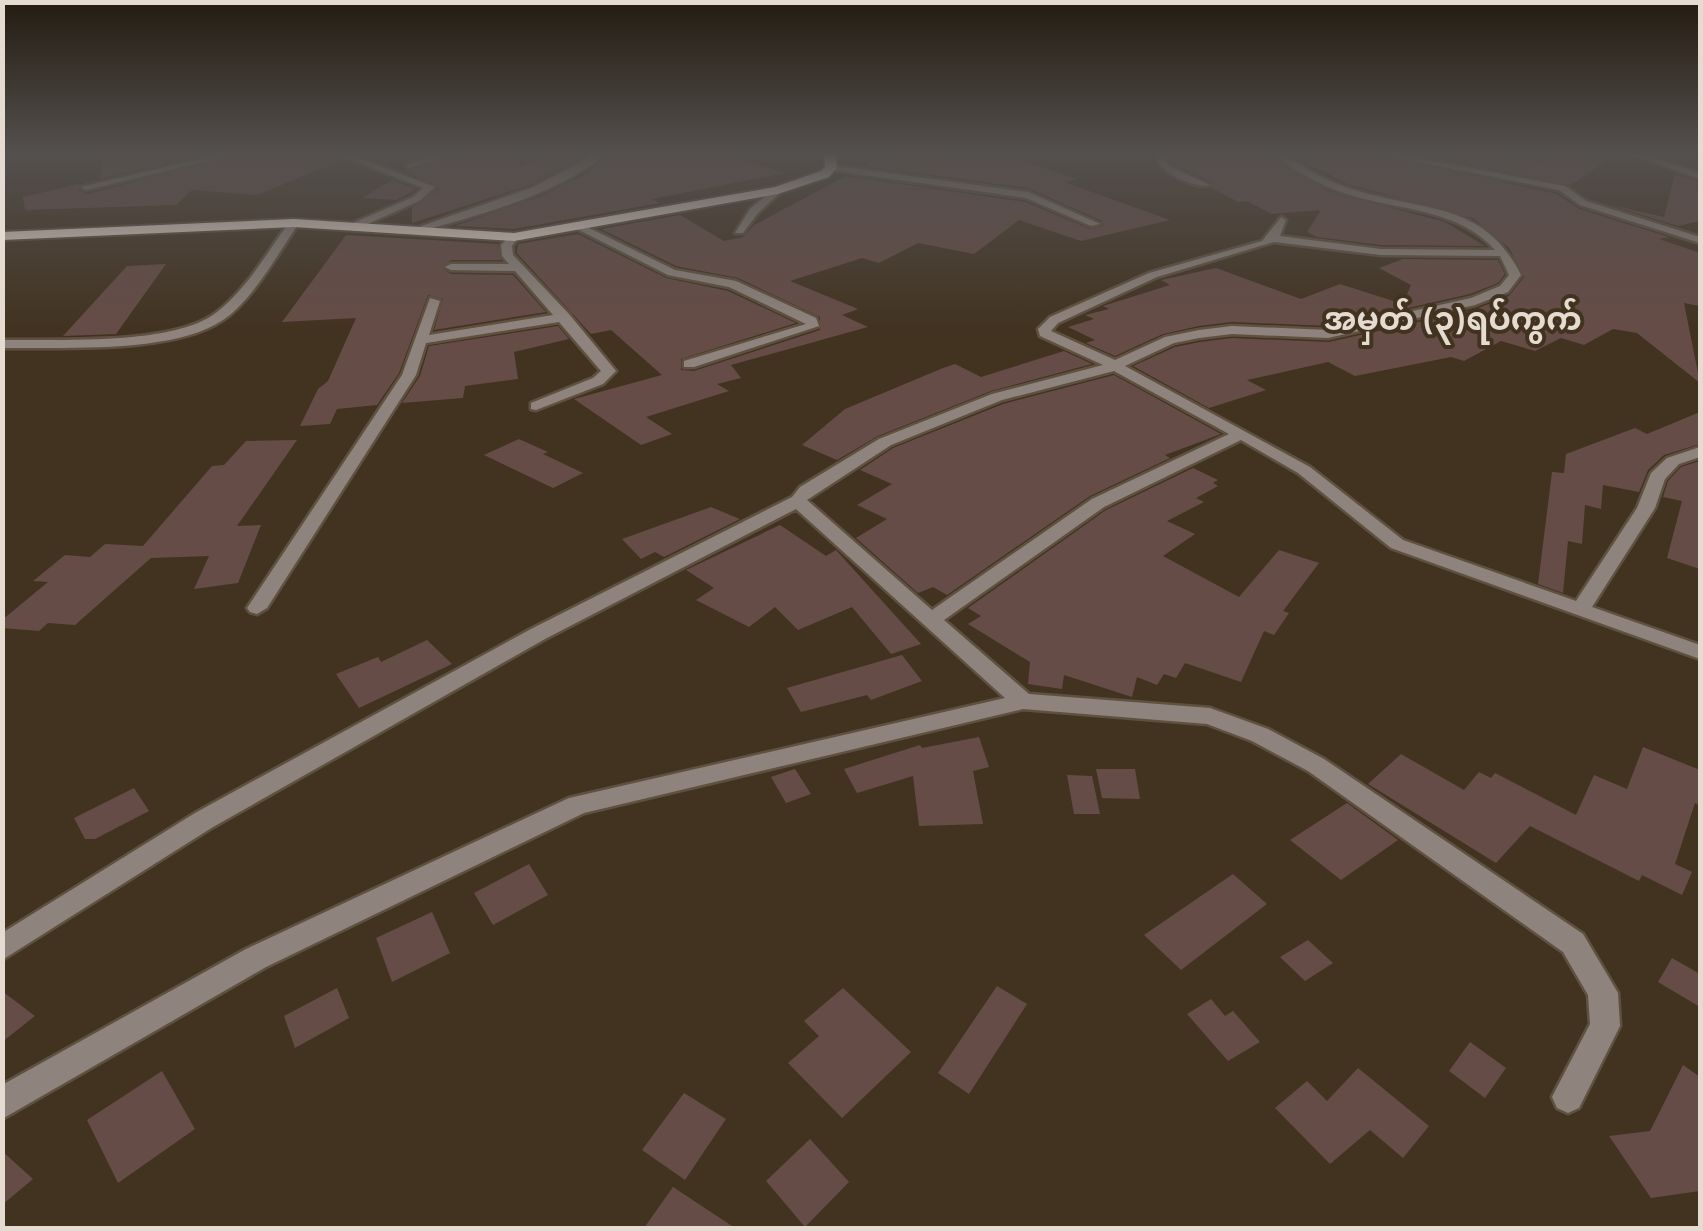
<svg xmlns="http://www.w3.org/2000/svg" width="1703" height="1231" viewBox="0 0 1703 1231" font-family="Overpass,'Noto Sans Myanmar',sans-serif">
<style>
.building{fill:#664c46}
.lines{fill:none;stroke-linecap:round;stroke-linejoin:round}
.minor-casing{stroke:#5f5140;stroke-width:5}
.trunk-casing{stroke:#5f5140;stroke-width:4}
.minor{fill:#8f847d;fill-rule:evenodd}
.trunk{fill:#f2e2d8;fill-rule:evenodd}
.labels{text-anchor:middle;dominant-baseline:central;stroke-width:8;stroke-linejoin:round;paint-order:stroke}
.far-quarter-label{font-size:32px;font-weight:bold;fill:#e5dbd0;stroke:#423321}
</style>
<rect width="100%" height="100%" fill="#423321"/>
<path class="building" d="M103 155H200L100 179Z
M237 155H335L342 160 257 195 192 190 176 205 25 210 23 197 79 184V190L87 194Z
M454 155H519L520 167 550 155H587L530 185 412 223V208L439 188 405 171Z
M609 155H686L707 159 722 155 786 173 652 199 660 203 514 229 455 226 541 196 587 173Z
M886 155 1012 157 1077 179 1064 182 1170 220 1081 241 1019 220 974 254 918 243 879 263 862 258 790 281 858 309 842 315 868 327 731 365 741 378 717 384 729 391 646 417 672 434 641 445 574 399 662 375 611 330 591 334 517 253 518 244 578 234 666 278 728 291 796 323 681 359V370L694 371 820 330V317L738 278 676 266 601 229 680 215 724 241 743 237 754 225 846 176 1025 202 1090 229 1103 226 1102 221 1028 188 865 166Z
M1173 155H1270L1328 191 1445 222 1485 246 1381 245 1317 237 1307 232 1321 210 1272 214 1247 201 1238 202 1212 188V182L1171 163Z
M1291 155H1380L1557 194 1579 209 1669 237 1659 239 1700 253V306L1684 303 1700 383 1637 333 1613 329 1584 345 1561 338 1535 351 1501 341 1464 361 1451 357 1355 376 1328 362 1247 380 1266 390 1209 408 1133 366 1175 347 1200 342 1232 338 1329 342 1476 309 1509 296 1524 277 1509 248 1473 218 1347 184Z
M1423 155H1509L1543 162 1553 157 1570 155 1606 161 1571 185Z
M1675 174 1700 182V221L1678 226 1610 205 1664 217Z
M392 180 416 189 396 200 362 198Z
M346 235 498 244 501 260H451L442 268 451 274 513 275 546 312 434 330 443 299 428 295 399 373 377 405 337 409 330 424 300 426 318 389 328 381 356 318 282 322Z
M1403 259 1498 260 1505 274 1498 283 1470 294 1328 326 1232 322 1199 326 1163 334 1115 356 1086 343 1095 340 1068 327 1094 319 1085 315 1109 309 1103 306 1106 305 1170 285 1161 280 1216 268 1301 299 1340 284 1403 304 1411 285 1379 268Z
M166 264 116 334 63 336 127 266Z
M558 326 569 339 514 352 518 379 465 386 463 398 402 403 420 376 429 346Z
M1064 351 1092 364 991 391 878 436 837 460 802 445 845 409 943 368 955 364 981 377Z
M1114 375 1221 434 1165 455 1170 458 1090 496 947 595 933 587 918 593 856 538 887 519 857 505 892 484 860 470 893 448 1003 404Z
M1700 412V444L1664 455 1648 470 1639 492 1603 485 1601 509 1585 505 1582 544 1568 541 1563 593 1538 584 1552 472 1564 473 1566 454 1635 428 1647 434Z
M519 439 548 452 543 454 583 473 553 488 484 455Z
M297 440 237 526 261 525 238 583 194 589 209 556 151 558 75 625 48 623 39 631 2 628V620L48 582 33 581 65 555 90 557 105 544 143 546 212 466 224 465 246 441Z
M1700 461V569L1667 558 1682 501 1663 497 1668 481 1681 467Z
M1193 468 1218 480 1213 483 1218 486 1196 498 1204 502 1167 521 1195 534 1163 556 1239 597 1279 550 1319 563 1283 611 1289 613 1274 635 1264 631 1241 682 1185 663 1176 678 1164 674 1157 685 1137 677 1132 697 1064 675 1062 689 1028 684 1030 662 968 624 981 616 968 608 1106 510Z
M711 507 740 519 664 557 655 552 641 559 622 539Z
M780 525 826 556 836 550 921 644 891 654 852 607 798 630 775 607 749 627 696 600 714 588 686 570Z
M427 640 452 664 359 708 336 674 378 657 381 662Z
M902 655 922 681 871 700 867 695 801 712 787 688Z
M979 737 989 767 973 771 983 824 919 826 913 776 857 793 844 769 920 745 922 748Z
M1643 747 1700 770V806L1695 803 1675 864 1692 872 1682 895 1642 875 1639 881 1530 826 1496 863 1368 784 1401 754 1464 790 1479 772 1491 778 1495 773 1576 815 1594 775 1627 789Z
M795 769 811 794 786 803 771 777Z
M1096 769H1135L1140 799 1102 798Z
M1067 775 1092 776 1100 814H1074Z
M134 788 149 811 95 839H85L74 818Z
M1347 803 1398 840 1341 880 1290 840Z
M529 864 548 895 493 925 474 893Z
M1233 874 1267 904 1181 970 1144 935Z
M432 912 450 953 392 982 376 938Z
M1308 940 1333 963 1305 981 1280 957Z
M1672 958 1700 974V1007L1658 982Z
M997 986 1027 1004 969 1094 938 1073Z
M337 988 349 1018 295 1048 284 1016Z
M843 988 911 1052 842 1118 788 1063 819 1036 804 1021Z
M2 991 35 1016 2 1042Z
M1211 999 1225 1016 1233 1011 1260 1042 1228 1061 1187 1014Z
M1470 1042 1506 1068 1485 1098 1449 1071Z
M1683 1065 1700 1077V1191L1651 1198 1609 1136 1650 1131Z
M1358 1068 1429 1126 1403 1158 1370 1130 1330 1164 1275 1108 1307 1081 1327 1101Z
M162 1071 195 1129 118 1183 87 1120Z
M684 1093 726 1119 685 1180 642 1150Z
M810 1139 849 1182 805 1227 766 1181Z
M2 1151 33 1179 2 1205Z
M673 1187 735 1228H644Z"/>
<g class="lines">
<defs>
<path id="minor" d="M217 155H233L86 190 81 187Z
M339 155H351L435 187 419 201 361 227H353V223L413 197 423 188Z
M436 155H450L409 168 405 165Z
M595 155H605C553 196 482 214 419 232L410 230 531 188Z
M1161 155H1169L1165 161 1169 166 1210 185C1195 189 1166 174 1157 161Z
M1274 155H1284C1307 169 1329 183 1355 190 1425 212 1484 201 1521 275L1508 292 1475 305 1328 338 1232 334 1199 338 1174 343 1125 366 1310 467 1403 540 1576 601 1637 508 1651 473 1667 458 1700 447V457L1679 464 1665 479 1655 508 1592 607 1700 645V659L1391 548 1298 473 1241 440 1104 507 944 620 1029 694 1210 708 1268 729 1324 759 1583 934 1618 993 1620 1026 1579 1108 1568 1113 1557 1108 1552 1097 1590 1024 1588 995 1563 952 1308 771 1252 741 1207 724 1023 709 584 813 266 967 2 1119V1085L246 949 569 798 1005 698 796 509 545 639 213 827 2 960V933L195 813 531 629 792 497 800 487 879 439 992 394 1103 365 1040 336 1038 329 1050 317 1149 273 1262 241 1281 217 1286 220 1280 236 1381 249 1495 250C1459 209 1399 210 1350 195 1323 187 1296 172 1274 155ZM1274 242 1381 255 1500 256 1509 275 1500 286 1471 298 1328 330 1232 326 1199 330 1165 337 1115 360 1051 331 1058 323 1157 277ZM1114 371 1229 434 1092 499 932 610 807 500 891 445 1002 400Z
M1384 155H1402L1565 186 1586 201 1700 237V243L1580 205 1559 190Z
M1632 155H1645L1700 173V179Z
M831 165 1028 192 1100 224 1091 226 1026 198 828 170Z
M775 188 783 190 758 213 743 233H735L750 209Z
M290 221 299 223C279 252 252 301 223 320 173 354 62 347 2 348V340C56 339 175 346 217 312 247 289 268 251 290 221Z
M581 224 675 270 736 281 816 318 819 326 694 367H684V361L806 324 729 287 668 275 577 229 576 227Z
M510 235 519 237 512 246 513 255 569 314 616 371 603 384 536 410 531 409V403L593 378 601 371 559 322 426 343 416 375 267 608 257 614 250 612 247 608 402 375 430 298 440 301 429 335 553 315 515 271 451 270 445 267 451 264H509L502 256 501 245Z"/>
<path id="trunk" d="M824 155H836L837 168 829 177 778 194 514 241 294 227 2 240V232L294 219 514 233 775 187 821 171 825 167Z"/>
</defs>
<use href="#minor" class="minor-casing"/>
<use href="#trunk" class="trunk-casing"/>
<use href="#minor" class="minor"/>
<use href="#trunk" class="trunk"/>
</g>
<linearGradient id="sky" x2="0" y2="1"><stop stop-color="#241c12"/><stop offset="0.47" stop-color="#54504e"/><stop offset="1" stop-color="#54504e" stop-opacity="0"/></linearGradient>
<rect width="1703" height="327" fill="url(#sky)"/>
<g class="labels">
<g class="far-quarter-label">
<text x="1453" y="322">အမှတ် (၃)ရပ်ကွက်</text>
</g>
</g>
<rect width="1703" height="1231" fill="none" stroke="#e5dbd0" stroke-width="10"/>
</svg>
